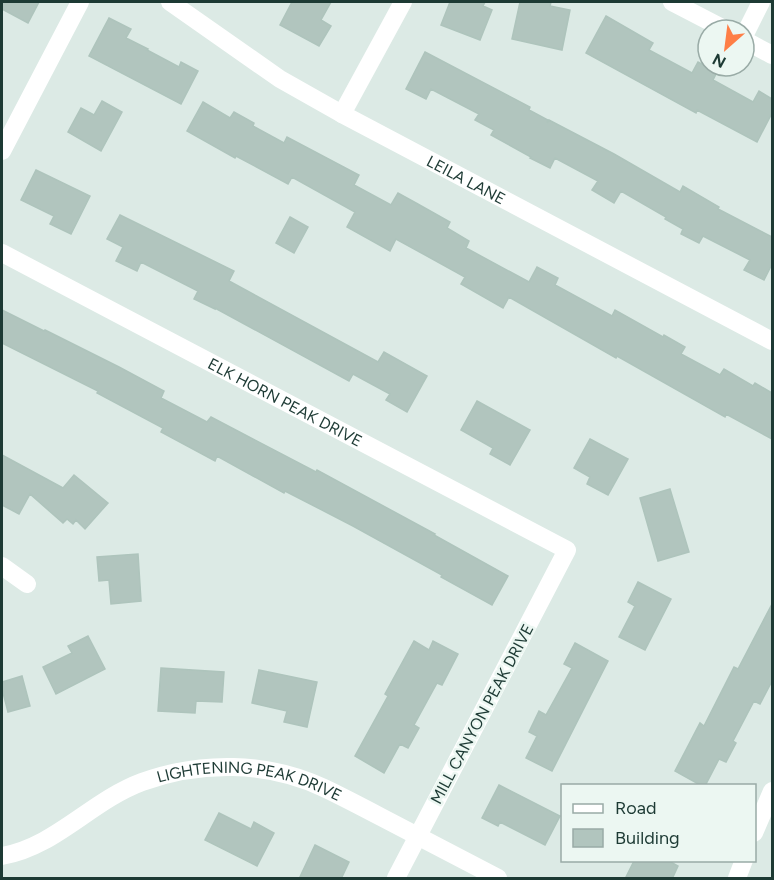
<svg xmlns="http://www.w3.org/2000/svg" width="774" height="880" viewBox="0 0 774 880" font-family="Figtree,sans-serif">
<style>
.building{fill:#b1c5be;stroke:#aec4bc;stroke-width:1.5}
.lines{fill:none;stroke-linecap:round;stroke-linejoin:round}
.minor{stroke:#fff;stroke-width:18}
.labels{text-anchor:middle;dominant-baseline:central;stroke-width:5;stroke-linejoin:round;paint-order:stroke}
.street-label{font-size:16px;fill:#1d3a34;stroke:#ecf7f2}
</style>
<rect width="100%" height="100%" fill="#dceae5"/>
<path class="building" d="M2 2H39L28 23 2 9Z
M292 2H331L321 20 331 26 319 46 280 25Z
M450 2H485L483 6 492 10 480 40 441 25Z
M520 2H551L550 6 570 10 562 50 512 39Z
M606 16 653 43 649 50 692 73 698 62 717 72 713 80 753 102 759 91 772 99V113L757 142 697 110 696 113 586 53Z
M109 18 131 29 126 38 148 49 147 50 179 67 181 62 198 71 181 104 89 56Z
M425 52 530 107 529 110 548 120 547 123 549 120 614 154 680 192 683 186 719 207 718 209 772 237V264L764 280 744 270 750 260 703 236 699 243 681 234 683 229 665 219 666 217 621 191 614 203 592 190 598 181 555 158 550 168 530 158 531 157 491 135 494 130 475 120 479 114 431 89 426 99 406 89Z
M102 101 122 112 101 151 68 132 81 108 94 115Z
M203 102 230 118 234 112 254 123 253 126 284 143 287 137 359 175 354 185 391 205 398 193 416 203 450 222 447 228 469 241 466 248 529 282 537 267 558 278 555 285 612 316 615 310 663 337 664 335 685 347 681 354 720 375 724 369 753 386 755 383 772 393V439L726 414 725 417 617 356 616 358 509 297 503 308 461 284 465 277 396 239 390 251 347 227 355 212 292 177 288 184 236 156 235 158 187 131Z
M36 170 90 196 71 234 50 224 54 216 21 200Z
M120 215 234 271 229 281 378 362 384 352 427 376 407 412 386 400 390 394 353 374 349 381 215 308V309L194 299 198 291 141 262 137 271 116 261 123 247 107 239Z
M290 217 308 227 294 253 276 243Z
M2 310 44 331 45 330 119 367 164 391 161 398 207 422 211 417 316 472 317 470 435 534 434 535 508 576 492 605 441 577 442 575 353 526 285 491 284 493 217 456 215 461 161 432 163 428 97 393 98 391 2 343Z
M477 401 530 430 510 465 490 454 493 448 461 430Z
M590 439 628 459 608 495 587 484 590 477 574 468Z
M2 455 63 488 74 475 108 503 85 529 76 520 73 524 67 519 63 523 30 494 19 514 2 505Z
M670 489 689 552 658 561 640 498Z
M138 554 141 601 111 604 109 580 99 581 97 557Z
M638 582 671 599 645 650 619 637 635 606 628 602Z
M772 604V681L760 704 754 701 733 741 736 743 726 762 719 759 705 786H702L675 771 700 723 704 726 734 667 738 669Z
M88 636 105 669 56 694 43 667 72 653 68 646Z
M414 641 429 650 433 641 458 654 442 685 437 683 414 725 419 728 408 748 400 744 384 773 355 756 388 696 385 694Z
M575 643 608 661 552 771 526 758 537 736 529 732 539 711 546 715 572 668 564 664Z
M161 668 224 672 222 702 196 701 195 713 158 711Z
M259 670 317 682 307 727 284 722 287 711 252 703Z
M22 676 30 706 8 712 2 689V682Z
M499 785 560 816 545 845 500 822 498 826 482 818Z
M219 813 251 829 254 822 274 833 257 866 205 840Z
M315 845 349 862 341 879H299Z
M634 861H669L678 866 672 879H625Z"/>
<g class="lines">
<g class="minor">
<path id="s1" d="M170 2 280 79 342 114 772 341"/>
<path d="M672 2 726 30"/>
<path d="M744 36 761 2"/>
<path d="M744 40 772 55"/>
<path d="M342 114 403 2"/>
<path d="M2 151 80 2"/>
<path id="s2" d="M2 253 567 550 396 878"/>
<path d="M2 566 27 584"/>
<path d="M754 833 772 791"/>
<path id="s3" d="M2 856C55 847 91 801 142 782 200 761 267 761 324 788 343 797 362 807 381 817 420 837 459 858 498 878"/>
<path d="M737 878 744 860"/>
</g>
</g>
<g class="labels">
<g class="street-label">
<text stroke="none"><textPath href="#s1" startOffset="346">LEILA LANE</textPath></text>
<text stroke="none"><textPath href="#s2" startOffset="320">ELK HORN PEAK DRIVE</textPath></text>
<text transform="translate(482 714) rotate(-62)">MILL CANYON PEAK DRIVE</text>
<text stroke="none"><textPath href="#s3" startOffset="270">LIGHTENING PEAK DRIVE</textPath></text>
</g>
</g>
<rect width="774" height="880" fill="none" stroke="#1d3a34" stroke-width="6"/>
<rect x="561" y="784" width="195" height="78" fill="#ecf7f2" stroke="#99aba6" stroke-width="1.5"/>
<rect x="573" y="804" width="30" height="9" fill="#ffffff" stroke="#99aba6" stroke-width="1.5"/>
<text x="615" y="814" font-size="18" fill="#1d3a34">Road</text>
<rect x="573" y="829" width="30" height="18" fill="#b1c5be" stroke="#99aba6" stroke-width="1.5"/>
<text x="615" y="844" font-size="18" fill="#1d3a34">Building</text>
<g transform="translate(726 48) rotate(208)"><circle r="28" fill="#ecf7f2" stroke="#99aba6" stroke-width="1.5"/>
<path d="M0-4.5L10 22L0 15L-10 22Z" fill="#fe7e46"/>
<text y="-9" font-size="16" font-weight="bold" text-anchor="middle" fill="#1d3a34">N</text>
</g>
</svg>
